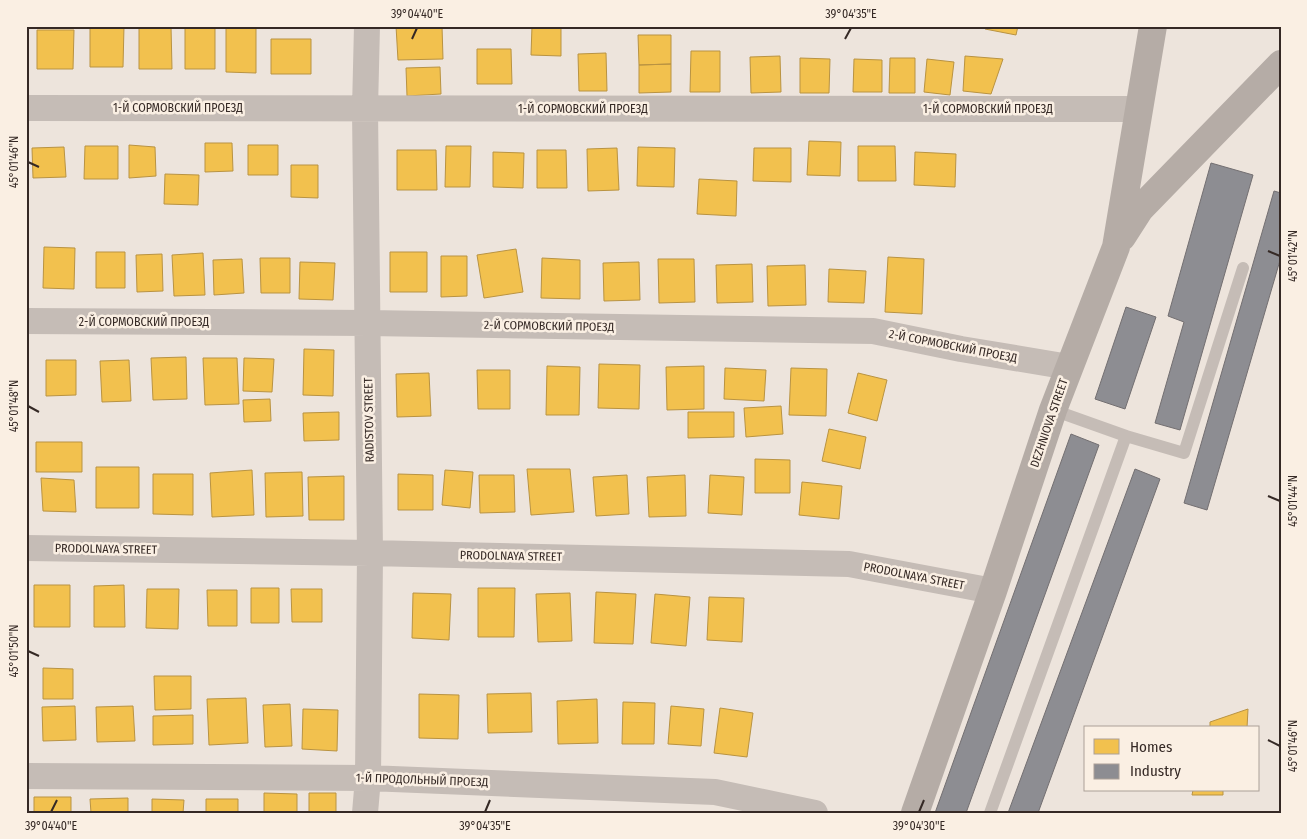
<svg xmlns="http://www.w3.org/2000/svg" width="1307" height="839" viewBox="0 0 1307 839" font-family="'Fira Sans Condensed',sans-serif">
<style>
.homes{fill:#f2c14e;stroke:#b99342}
.industry{fill:#8d8d92;stroke:#736f71}
.lines{fill:none;stroke-linecap:round;stroke-linejoin:round}
.lane{stroke:#c5bcb6;stroke-width:12}
.street{stroke:#c5bcb6;stroke-width:26}
.secondary{stroke:#b5aca6;stroke-width:28}
.ticks{fill:none;stroke:#352925;stroke-width:2}
.labels{text-anchor:middle;dominant-baseline:central;stroke-width:5;stroke-linejoin:round;paint-order:stroke}
.street-label{font-size:12px;fill:#352925;stroke:#faefe3}
.neatline{fill:none;stroke:#352925;stroke-width:2}
.ticks-label{font-size:12px;text-anchor:middle;fill:#352925}
</style>
<rect width="100%" height="100%" fill="#ede4dc"/>
<path class="homes" d="M90 26H124L123 67H90Z
M139 26H171L172 69H139Z
M185 26H215V69H185Z
M226 26H256V73L226 72Z
M396 26H442L443 59 398 60Z
M532 26H561V56L531 55Z
M986 26H1018L1016 35 985 29Z
M37 30H74L73 69H37Z
M638 35H671V64L639 65Z
M271 39H311V74H271Z
M477 49H511L512 84H477Z
M691 51H720V92H690Z
M606 53 607 91H579L578 54Z
M780 56 781 92 751 93 750 57Z
M965 56 1003 59 991 94 963 91Z
M800 58 830 59 829 93H800Z
M890 58H915V93H889Z
M854 59 882 60V92H853Z
M927 59 954 62 950 95 924 92Z
M671 64V92L639 93V65Z
M440 67 441 94 407 96 406 68Z
M809 141 841 142 840 176 807 175Z
M205 143H232L233 171 205 172Z
M129 145 155 147 156 176 129 178Z
M248 145H278V175H248Z
M85 146H118V179H84Z
M446 146H471L470 187H445Z
M858 146H895L896 181H858Z
M64 147 66 177 33 178 32 148Z
M638 147 675 148 674 187 637 186Z
M617 148 619 190 588 191 587 149Z
M754 148H791V182L753 181Z
M397 150H436L437 190H397Z
M537 150H566L567 188H537Z
M493 152 524 153 523 188 493 187Z
M915 152 956 154 955 187 914 185Z
M291 165H318V198L291 197Z
M165 174 199 175 198 205 164 204Z
M699 179 737 181 736 216 697 214Z
M44 247 75 248 74 289 43 288Z
M516 249 523 292 484 298 477 255Z
M96 252H125V288H96Z
M390 252H427V292H390Z
M203 253 205 295 174 296 172 255Z
M162 254 163 291 137 292 136 255Z
M441 256H467V296L441 297Z
M888 257 924 259 922 314 885 312Z
M260 258H290V293H261Z
M542 258 580 260V299L541 298Z
M242 259 244 293 214 295 213 260Z
M658 259H694L695 302 659 303Z
M300 262 335 263 333 300 299 299Z
M639 262 640 300 604 301 603 263Z
M752 264 753 302 717 303 716 265Z
M805 265 806 305 768 306 767 266Z
M829 269 866 271 864 303 828 302Z
M304 349 334 350 333 396 303 395Z
M186 357 187 399 153 400 151 358Z
M203 358H237L239 404 205 405Z
M244 358 274 359 272 392 243 391Z
M46 360H76V395L46 396Z
M129 360 131 401 102 402 100 361Z
M599 364 640 365 639 409 598 408Z
M547 366 580 367 579 415H546Z
M704 366V409L667 410 666 367Z
M725 368 766 370 764 401 724 399Z
M791 368 827 369 826 416 789 415Z
M477 370H510V409H478Z
M429 373 431 416 397 417 396 374Z
M858 373 887 380 877 421 848 413Z
M270 399 271 421 244 422 243 400Z
M781 406 783 434 746 437 744 408Z
M339 412V440L304 441 303 413Z
M688 412H734V437L688 438Z
M829 429 866 437 860 469 822 461Z
M36 442H82V472H36Z
M755 459 790 460V493H755Z
M96 467H139V508H96Z
M527 469H570L574 512 531 515Z
M252 470 254 515 212 517 210 473Z
M445 470 473 472 470 508 442 505Z
M302 472 303 516 266 517 265 473Z
M153 474H193V515L153 514Z
M398 474 433 475V510H398Z
M479 475H514L515 512 480 513Z
M627 475 629 514 596 516 593 477Z
M685 475 686 516 649 517 647 477Z
M710 475 744 477 742 515 708 513Z
M344 476V520H309L308 477Z
M41 478 74 480 76 512 43 511Z
M802 482 842 486 839 519 799 515Z
M34 585H70V627H34Z
M124 585 125 627H94V586Z
M251 588H279V623H251Z
M478 588H515L514 637H478Z
M147 589H179L178 629 146 628Z
M291 589H322V622H292Z
M207 590H237V626H208Z
M596 592 636 594 633 644 594 643Z
M413 593 451 594 449 640 412 638Z
M570 593 572 641 538 642 536 594Z
M655 594 690 597 686 646 651 643Z
M709 597 744 598 742 642 707 640Z
M43 668 73 669V699H43Z
M154 676H191V709L155 710Z
M531 693 532 732 488 733 487 694Z
M419 694 459 695 458 739 419 738Z
M246 698 248 743 209 745 207 699Z
M597 699 598 743 558 744 557 701Z
M623 702 655 703 654 744H622Z
M290 704 292 746 265 747 263 705Z
M75 706 76 740 43 741 42 707Z
M133 706 135 741 97 742 96 707Z
M671 706 704 709 701 746 668 744Z
M720 708 753 713 747 757 714 753Z
M303 709 338 710 337 751 302 749Z
M1248 709 1247 728H1210V722Z
M193 715V744L153 745V716Z
M1193 790H1223V795H1192Z
M264 793 297 794V813H264Z
M309 793H336V813H309Z
M34 797H71V813H34Z
M128 798V813H91L90 799Z
M152 799 184 800 183 813H152Z
M206 799H238V813H206Z"/>
<path class="industry" d="M1211 163 1253 175 1180 430 1155 423 1184 322 1168 316Z
M1274 191 1281 193V257L1207 510 1184 503Z
M1126 307 1156 317 1125 409 1095 399Z
M1071 434 1099 445 966 813H935Z
M1135 469 1160 479 1038 813H1008Z"/>
<g class="lines">
<path class="lane" d="M1053 410 1126 436 1184 453 1243 268
M990 813 1126 436"/>
<path class="street" d="M26 108 1139 109
M26 321 368 323 873 331 961 349 1069 367
M26 548 370 553 849 564 993 591
M26 776 368 778 715 792 815 813
M365 813 368 778 370 553 365 109 367 26"/>
<path class="secondary" d="M1122 237 1140 209 1281 64
M915 813 993 591 1053 410 1116 247 1153 26"/>
</g>
<path class="ticks" d="M412 39 417 28M845 39 851 28M28 162 39 167M1268 251 1280 256M28 406 39 412M1268 496 1280 501M28 651 39 656M1268 740 1280 746M51 812 57 800M485 812 490 800M919 812 924 800"/>
<g class="labels">
<g class="street-label">
<text x="178" y="108">1-Й СОРМОВСКИЙ ПРОЕЗД</text>
<text x="583" y="109">1-Й СОРМОВСКИЙ ПРОЕЗД</text>
<text x="988" y="109">1-Й СОРМОВСКИЙ ПРОЕЗД</text>
<text x="144" y="322">2-Й СОРМОВСКИЙ ПРОЕЗД</text>
<text transform="translate(549 326) rotate(1)">2-Й СОРМОВСКИЙ ПРОЕЗД</text>
<text transform="translate(953 346) rotate(11)">2-Й СОРМОВСКИЙ ПРОЕЗД</text>
<text transform="translate(369 420) rotate(-91)">RADISTOV STREET</text>
<text transform="translate(1049 423) rotate(-71)">DEZHNIOVA STREET</text>
<text transform="translate(106 549) rotate(1)">PRODOLNAYA STREET</text>
<text transform="translate(511 556) rotate(1)">PRODOLNAYA STREET</text>
<text transform="translate(914 576) rotate(11)">PRODOLNAYA STREET</text>
<text transform="translate(422 780) rotate(2)">1-Й ПРОДОЛЬНЫЙ ПРОЕЗД</text>
</g>
</g>
<rect width="1307" height="839" fill="none" stroke="#faefe3" stroke-width="55"/>
<rect x="1084" y="726" width="175" height="65" fill="#faefe3" stroke="#aba097"/>
<rect x="1094" y="739" width="25" height="15" fill="#f2c14e" stroke="#aba097"/>
<text x="1130" y="752" font-size="15" fill="#352925">Homes</text>
<rect x="1094" y="764" width="25" height="15" fill="#8d8d92" stroke="#aba097"/>
<text x="1130" y="776" font-size="15" fill="#352925">Industry</text>
<rect x="28" y="28" width="1252" height="784" class="neatline"/>
<g class="ticks-label">
<text x="417" y="18">39°04'40"E</text>
<text x="851" y="18">39°04'35"E</text>
<text transform="translate(14 162) rotate(-90)" y="4">45°01'46"N</text>
<text transform="translate(1293 256) rotate(-90)" y="4">45°01'42"N</text>
<text transform="translate(14 406) rotate(-90)" y="4">45°01'48"N</text>
<text transform="translate(1293 501) rotate(-90)" y="4">45°01'44"N</text>
<text transform="translate(14 651) rotate(-90)" y="4">45°01'50"N</text>
<text transform="translate(1293 746) rotate(-90)" y="4">45°01'46"N</text>
<text x="51" y="830">39°04'40"E</text>
<text x="485" y="830">39°04'35"E</text>
<text x="919" y="830">39°04'30"E</text>
</g>
</svg>
